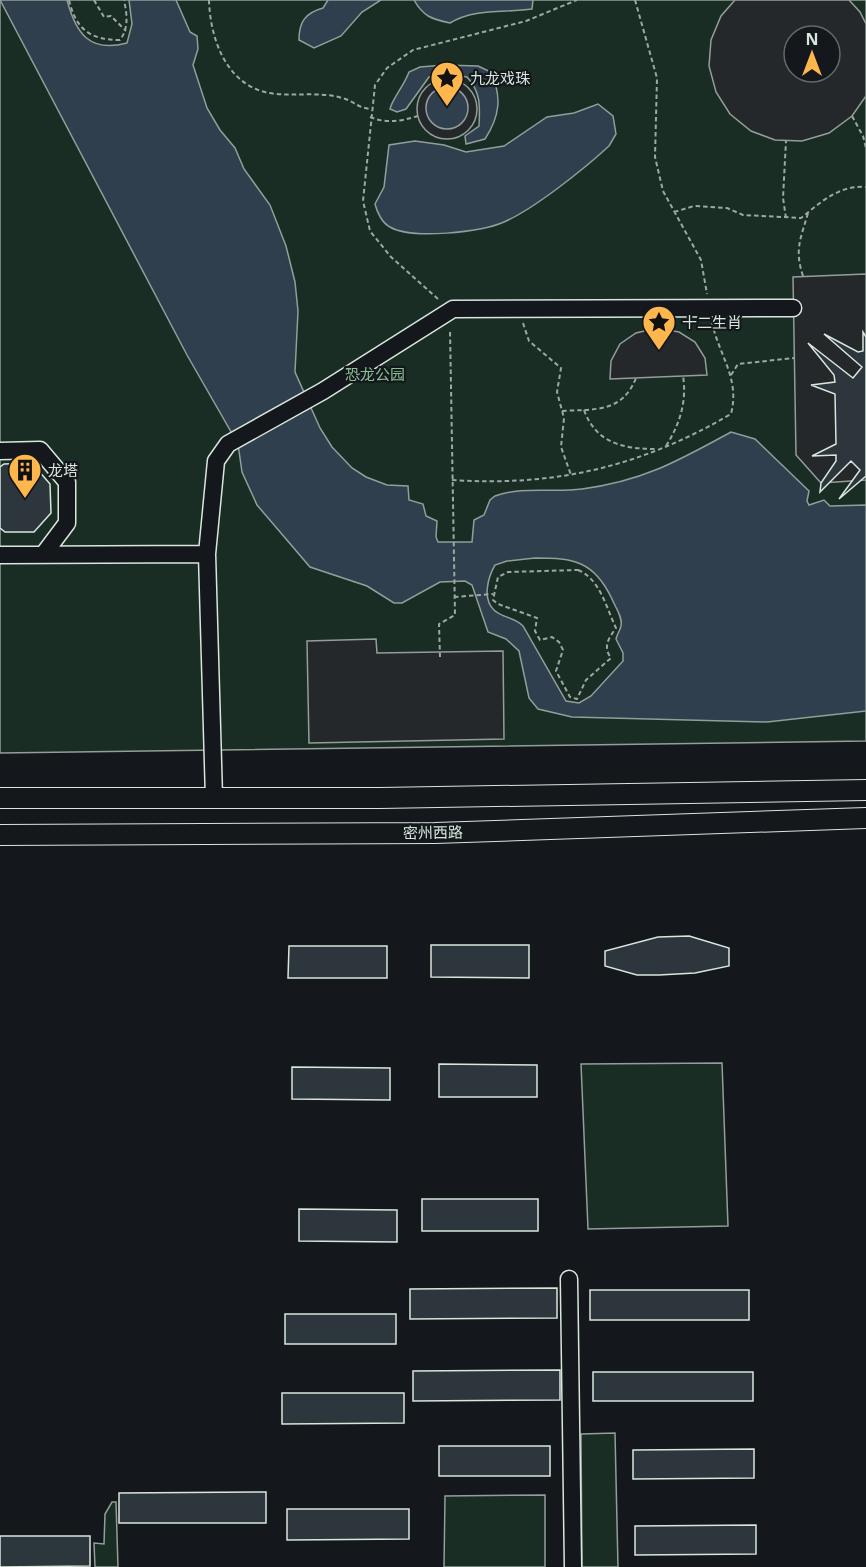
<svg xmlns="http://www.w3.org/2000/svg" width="866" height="1567" viewBox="0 0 866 1567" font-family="'Noto Sans','Noto Sans SC',sans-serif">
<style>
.green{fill:#1a2d24;stroke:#939e99;stroke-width:1.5;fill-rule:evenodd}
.parking{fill:#24282b;stroke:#939e99;stroke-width:1.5;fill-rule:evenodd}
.water{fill:#2f3f4d;stroke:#939e99;stroke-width:1.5;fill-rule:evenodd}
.building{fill:#2c363c;stroke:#d8e6dc;stroke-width:1.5}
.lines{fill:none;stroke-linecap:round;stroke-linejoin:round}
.minor-casing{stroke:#d8e6dc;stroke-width:19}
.major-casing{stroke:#d8e6dc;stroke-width:22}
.path{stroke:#9da8a2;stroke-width:2;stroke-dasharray:4.5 3;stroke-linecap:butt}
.minor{stroke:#14181c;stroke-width:16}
.major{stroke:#14181c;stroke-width:20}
.labels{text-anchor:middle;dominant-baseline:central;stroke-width:4.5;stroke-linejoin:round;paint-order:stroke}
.poi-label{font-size:15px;fill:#d8e6dc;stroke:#14181c;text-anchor:start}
.park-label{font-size:15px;fill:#8ac095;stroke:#14181c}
.street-label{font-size:15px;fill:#d8e6dc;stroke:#14181c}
</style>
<rect width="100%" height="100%" fill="#14181c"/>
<path class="green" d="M0 0H866V741L0 753ZM794 36H830V72H794Z
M722 1063 728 1226 588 1229 581 1064Z
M615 1433 618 1567H582L581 1434Z
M545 1495V1567H444L445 1496Z
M112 1502H116L118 1567H95L94 1543 104 1544 105 1514Z"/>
<path class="parking" d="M735 0H849L860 12 866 24V96L852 116 829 133 802 141 775 140 751 131 730 114 716 92 709 66 711 40 721 16ZM794 36H830V72H794Z
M417 109a30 30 0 1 1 60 0a30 30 0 1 1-60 0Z
M866 274V480L821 483 796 455 793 277Z
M657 328 679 332 695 342 705 358 707 375 610 379 611 361 620 344 636 333Z
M376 639 377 653 503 651 504 739 309 743 307 641Z"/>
<path class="water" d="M0 0H67C76 34 90 53 127 43L132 24 129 0H176L190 32 197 36 198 49 193 65 207 108 220 130 235 148 244 169 270 205 286 246 295 282 298 311 295 372 320 428 332 447 352 468 366 477 387 485 408 486 409 500 423 504 426 516 437 521 436 537 438 542H472L474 520 484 515 490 500 495 496C522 486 553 493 582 489 643 481 678 461 731 432L755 439 809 491 807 501 809 505 824 500 830 506 866 505V711L767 722 572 717 538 709 529 698 519 651 506 639 488 632 472 585 465 581 440 582 402 603H394L367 586 310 567 257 505 242 472 238 444 187 355ZM535 558C574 558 594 561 612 599 615 607 623 617 621 626 620 631 617 634 616 639L623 653V661L591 696 579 703 566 701 523 626C515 617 502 618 494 610 482 599 488 577 495 565L507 561Z
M328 0H381L362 12 341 36 314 48 299 40C299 22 305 13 323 8Z
M414 0H533L532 9C504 13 474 8 450 23 431 19 423 16 414 0Z
M444 65 478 66 491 72C502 97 500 116 485 139L466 144 465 136 479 126C480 106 481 92 467 77L446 74 429 77 406 109 397 112 390 109C392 99 404 86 409 72L420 67Z
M426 108a21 21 0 1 1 42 0a21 21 0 1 1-42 0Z
M598 104 613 116 616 134 609 146C584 169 534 209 504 222 481 232 412 240 390 227 382 223 377 212 375 204L384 187 389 145 415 141 444 145 466 152 504 146 547 117 574 113Z"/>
<path class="building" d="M863 332 866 337V476L839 499 860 470 851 461 820 492 821 483 836 461V455L812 456 836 444 835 394 811 385 835 382 834 375 808 343 853 378 862 367 824 334 858 352 863 351Z
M32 463 50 484 51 513 34 532H5L0 528V467L4 464Z
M689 936 729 948V966L695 973 659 975H637L605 966V951L658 937Z
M431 945H529V978L431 977Z
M289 946H387V978H288Z
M439 1064 537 1065V1097H439Z
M292 1067 390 1068V1100L292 1099Z
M422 1199H538V1231H422Z
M299 1209 397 1210V1242L299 1241Z
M557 1288V1318L410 1319V1289Z
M590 1290H749V1320H590Z
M285 1314H396V1344H285Z
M560 1370V1400L413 1401V1371Z
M593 1372H753V1401H593Z
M282 1393H404V1423L282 1424Z
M439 1446H550V1476H439Z
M754 1449V1478L633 1479V1450Z
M266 1492V1523H119V1493Z
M287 1509H409V1539L287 1540Z
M756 1525V1554L635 1555V1526Z
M0 1536H90V1566L0 1567Z"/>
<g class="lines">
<defs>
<path id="minor" d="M0 451 40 450 67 482V523L43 555
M0 555 207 554
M214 798 207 554 216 461 228 444 323 391 453 309 793 308
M569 1279 573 1567"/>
<path id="major" d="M0 798H380L866 790
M0 835 435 833 866 818"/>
</defs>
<use href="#minor" class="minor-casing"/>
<use href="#major" class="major-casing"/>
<path class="path" d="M69 0C76 30 91 40 120 40 129 28 127 14 124 0
M94 0 104 17 111 16 126 31
M209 0C210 38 226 85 269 93 292 97 319 91 342 98 355 101 356 108 372 109
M635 0 657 78 655 157 663 191 701 260 707 294
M852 116 863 136 866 148
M370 117C387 124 401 121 418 116
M674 212 694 206 727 208 743 215 801 218C821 202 839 185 866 187
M786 218 783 198 786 141
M803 276C794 249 801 238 808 213
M438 299 391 257 370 231 363 201 375 85 387 68 413 50 526 21 577 0
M523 323 529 341 561 368 557 392 564 418 561 447 571 475
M731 375 738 364 794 358
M584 410C596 443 623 449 656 449
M562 411C595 409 622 413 636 378
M666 446C680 424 687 401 683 376
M452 480C556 487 642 466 731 414 740 379 720 357 712 323
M578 570C600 579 606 607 616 628 608 639 603 647 611 658L586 680 577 699 570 697 556 671 563 650 559 642 552 637 540 640 535 631 537 618 498 604 493 600 498 577 508 572Z
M454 597 493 594
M440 657 439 624 455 615 450 330"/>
<use href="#minor" class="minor"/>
<use href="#major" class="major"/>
</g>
<defs>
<symbol id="sight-pin" viewBox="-11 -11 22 30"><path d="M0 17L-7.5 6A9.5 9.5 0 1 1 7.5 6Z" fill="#ffb74d" stroke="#14181c"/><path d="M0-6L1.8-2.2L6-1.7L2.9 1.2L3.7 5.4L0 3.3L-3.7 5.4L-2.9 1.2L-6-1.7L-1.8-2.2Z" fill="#111"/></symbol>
<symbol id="building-pin" viewBox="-11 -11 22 30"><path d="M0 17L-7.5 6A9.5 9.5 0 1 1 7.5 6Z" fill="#ffb74d" stroke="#14181c"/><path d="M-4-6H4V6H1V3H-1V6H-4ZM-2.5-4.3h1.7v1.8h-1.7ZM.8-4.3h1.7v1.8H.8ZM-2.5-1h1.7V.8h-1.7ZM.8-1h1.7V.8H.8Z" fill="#111"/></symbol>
</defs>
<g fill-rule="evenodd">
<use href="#sight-pin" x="428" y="59" width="38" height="52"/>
<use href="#sight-pin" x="640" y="303" width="38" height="52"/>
<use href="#building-pin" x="6" y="451" width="38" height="52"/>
</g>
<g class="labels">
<g class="poi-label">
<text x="470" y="78">九龙戏珠</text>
<text x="682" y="322">十二生肖</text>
<text x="48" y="470">龙塔</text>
</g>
<g class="park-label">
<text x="375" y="374">恐龙公园</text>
</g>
<g class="street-label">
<text transform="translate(433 832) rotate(-1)">密州西路</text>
</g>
</g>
<g transform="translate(812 54)"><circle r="28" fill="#14181c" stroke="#626a69" stroke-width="1.5"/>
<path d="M0-4.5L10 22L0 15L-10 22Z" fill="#ffb74d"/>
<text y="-9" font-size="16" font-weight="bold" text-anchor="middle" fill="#d8e6dc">N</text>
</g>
</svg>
